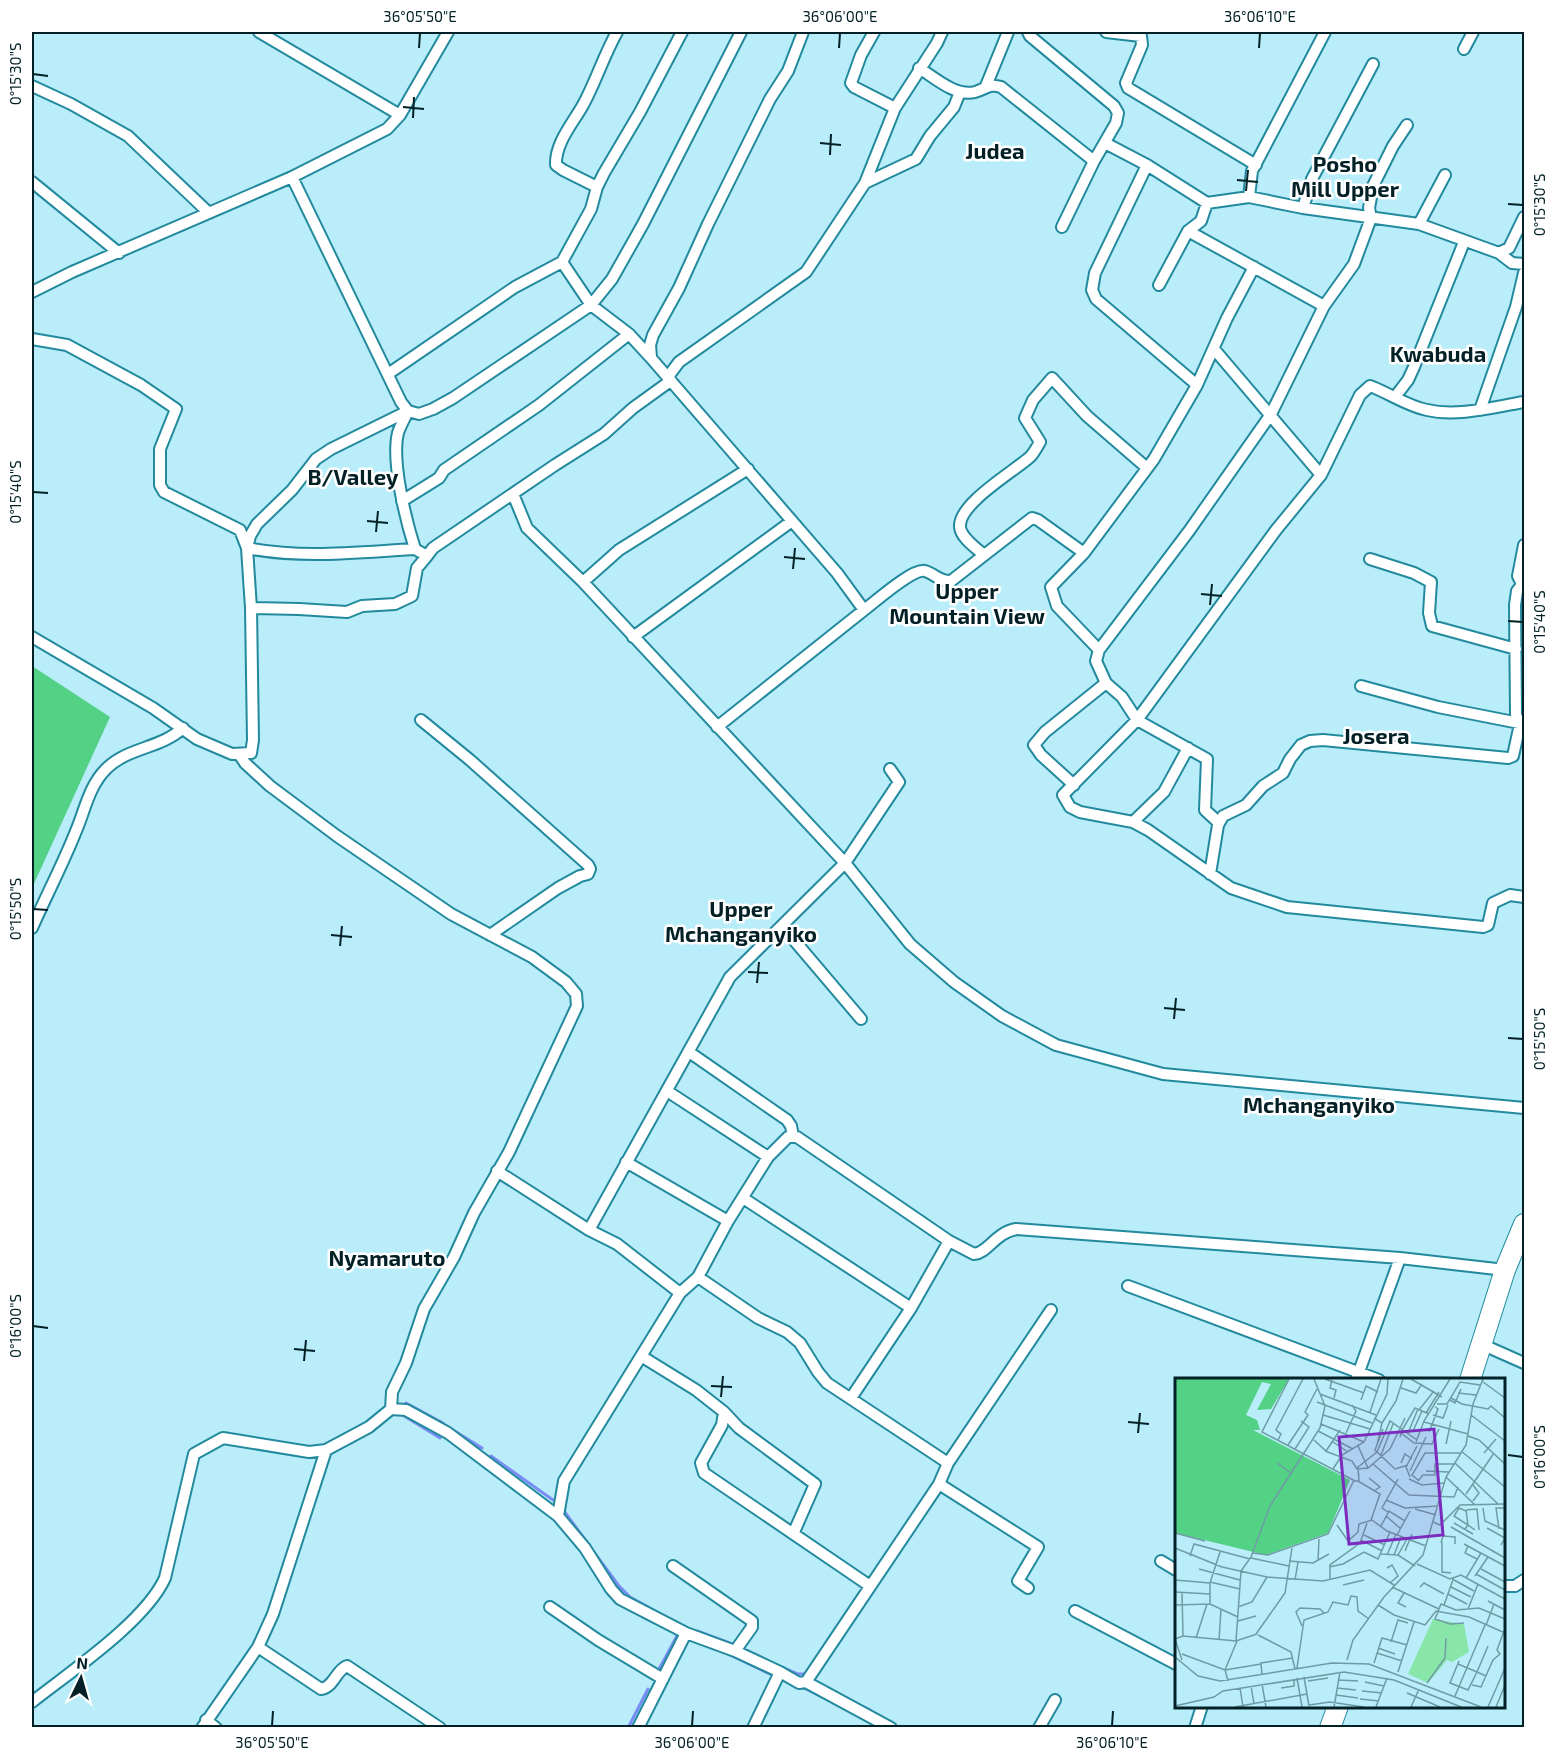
<svg xmlns="http://www.w3.org/2000/svg" width="1556" height="1759" viewBox="0 0 1556 1759" font-family="'Exo 2',sans-serif">
<style>
.forest{fill:#53d185}
.lines{fill:none;stroke-linecap:round;stroke-linejoin:round}
.stream{stroke:#7a8cf5;stroke-width:3}
.street-casing{stroke:#238a9e;stroke-width:14}
.highway-casing{stroke:#238a9e;stroke-width:22}
.street{stroke:#fff;stroke-width:10}
.highway{stroke:#fff;stroke-width:20}
.ticks{fill:none;stroke:#022026;stroke-width:2}
.labels{text-anchor:middle;dominant-baseline:central;stroke-width:5;stroke-linejoin:round;paint-order:stroke}
.quarter-label{font-size:22px;font-weight:bold;fill:#022026;stroke:#fff}
.inset-road{fill:none;stroke:#6f9ba5;stroke-width:1.5}
.view{fill:#7b2cbf;fill-opacity:0.15;stroke:#7b2cbf;stroke-width:3}
.inset-edge{fill:none;stroke:#022026;stroke-width:3}
.neatline{fill:none;stroke:#022026;stroke-width:2}
.ticks-label{font-size:15px;text-anchor:middle;fill:#022026}
</style>
<rect width="100%" height="100%" fill="#b8edf9"/>
<path class="forest" d="M32 666 110 717 32 888Z"/>
<g class="lines">
<path class="stream" d="M406 1403 443 1423
M401 1414 440 1438
M453 1430 482 1448
M491 1456 553 1500
M564 1511 586 1541
M593 1551 619 1586 630 1597 675 1622
M643 1617 655 1623
M697 1631 732 1644
M742 1648 773 1663
M728 1654 772 1675
M782 1667 798 1674H804
M658 1671 678 1634 675 1632
M802 1687 828 1700
M855 1703 870 1710
M628 1728 648 1689"/>
<defs>
<path id="street" d="M259 32 400 115
M682 32 640 112 604 173 597 187 591 209 562 262 591 305 629 334 651 358 837 573 864 610C876 601 913 568 925 571 935 574 940 582 951 581L1032 518 1038 520 1084 553
M874 32 861 55 851 83 854 87 895 108
M1028 32 1030 36 1114 106 1118 113 1116 123 1094 161 1062 227
M1106 32 1141 36 1142 45 1126 83 1128 88 1256 165
M1464 49 1473 32
M919 68C934 77 955 97 975 92 986 89 989 83 1001 87L1094 161
M32 86 71 104 128 136 208 212
M986 86 1008 32
M1407 125 1393 146 1373 186 1369 208 1371 218 1354 264 1324 306 1271 414 1189 531 1099 650 1096 661 1106 683 1122 697 1137 720 1063 795 1070 807 1080 812 1133 822 1148 830 1231 888 1287 907 1483 927 1488 925 1493 903 1510 895 1524 897
M1105 143 1147 165 1207 203 1249 197 1303 208 1419 224 1499 253 1509 248 1524 217
M1147 165 1095 273 1092 290 1096 299 1197 385
M292 177 401 402 408 411 419 414 433 409 453 398 591 305 612 279 643 224 741 32
M32 182 119 253
M865 183 916 159 930 136 954 107 960 92
M597 187 563 170 556 165C555 143 573 123 583 105 596 81 604 55 617 32
M1249 197 1252 171 1325 32
M1303 208 1312 179 1373 64
M1419 224 1445 175
M1188 231 1324 306
M1499 253 1512 263 1524 264
M1159 285 1188 231 1201 221 1207 203
M32 292 72 272 292 177 387 129 400 115 448 32
M32 339 67 345 141 385 176 409 160 449V485L164 492 240 530 247 548C303 559 359 552 415 549
M1214 349 1321 475
M651 357 650 345 653 335 679 288 708 224 770 99 788 71 803 32
M388 374 515 287 562 262
M1395 397 1408 380 1414 367 1464 242
M1480 410 1516 307 1524 273
M408 411C405 418 400 426 398 433 391 461 406 521 415 549L427 556 433 548 555 465 604 434 633 408 669 382 670 374 679 362 806 272 865 183 895 108 937 43 942 32
M513 494 527 528 583 582 845 863 910 944 954 982 1002 1016 1056 1045 1163 1074 1524 1108
M402 501 439 478 444 470 539 405 629 334
M984 555C976 548 961 538 960 527 958 504 1013 472 1030 457 1034 453 1037 447 1040 442L1025 418 1033 400 1052 378 1087 416 1147 468
M1370 559 1414 573 1431 582 1429 613 1432 626 1516 649
M583 582 619 550 748 469
M1522 584 1518 576 1524 545
M251 608 299 609 347 612 362 606 395 604 412 596 417 568 427 556
M32 637 153 708 197 739 232 754 251 753 253 740 251 608 247 548 250 536 257 524 292 490 316 459 331 449 408 411
M633 637 792 521
M1099 650 1057 606 1051 587 1084 553 1154 459 1197 385 1227 318 1254 267
M1361 686 1438 707 1524 724
M421 720 470 760 588 865 590 869 588 874 580 876 558 888 490 935
M717 727 864 610
M239 754 245 763 270 786 337 836 451 914 532 957 566 982 576 994 577 1006 509 1152 474 1213 454 1257 424 1309 406 1363 392 1392 391 1409
M1074 785 1041 755 1034 745 1045 732 1106 683
M1133 822 1164 792 1188 748
M1219 823 1205 810 1207 759 1137 720 1276 530 1321 475 1360 395 1370 386C1389 393 1407 406 1427 410 1458 417 1493 407 1524 402
M1210 874 1218 825 1223 816 1246 805 1263 786 1283 773 1290 759 1301 745 1310 741 1323 740 1508 758 1513 756 1520 724 1516 715 1515 605 1517 591 1524 582
M782 926 861 1019
M32 928C46 896 63 864 76 831 85 810 89 786 106 769 128 747 160 749 183 728
M689 1052 787 1120 791 1126 793 1136
M667 1091 768 1157 788 1137H797L949 1241 974 1254C988 1253 995 1233 1016 1229L1400 1258 1505 1270
M626 1162 728 1221
M497 1171 589 1230
M743 1198 911 1308
M698 1277 728 1221 768 1157
M1128 1286 1379 1380
M680 1293 617 1244 589 1230 730 977 845 863 899 782 890 769
M1481 1344 1524 1363
M641 1356 696 1390 724 1412 722 1425 701 1463 704 1473 870 1586
M1356 1380 1400 1258
M851 1398 911 1308 949 1241
M724 1412 739 1428 815 1484 794 1532
M939 1484 1038 1547 1018 1581 1028 1588
M558 1516 564 1481 680 1293 698 1277 758 1318 787 1332 800 1343 818 1372 827 1383 948 1463
M1161 1561 1176 1570
M673 1566 752 1621V1627L735 1651
M1504 1586H1515L1524 1580
M550 1607 598 1640 663 1679
M1075 1611 1176 1664
M258 1647 321 1689C334 1687 336 1670 347 1666L440 1728
M806 1682 939 1484 948 1463 1051 1310
M32 1702C70 1672 145 1622 165 1578L194 1454 223 1438 309 1452 326 1450 369 1427 391 1409 406 1410 448 1433 558 1516 585 1548 611 1589 620 1599 686 1633 735 1651 780 1672 799 1683 806 1682 891 1728
M206 1720 216 1728
M202 1728 258 1647 273 1614 326 1450
M638 1728 686 1633
M753 1728 780 1672
M1039 1728 1055 1700
M1195 1728 1202 1706"/>
<path id="highway" d="M1470 1380 1505 1270 1524 1224
M1330 1728 1338 1706"/>
</defs>
<use href="#street" class="street-casing"/>
<use href="#highway" class="highway-casing"/>
<use href="#street" class="street"/>
<use href="#highway" class="highway"/>
</g>
<path class="ticks" d="M419 48 420 33M839 48 840 33M1259 48 1260 33M33 74 48 76M403 107 424 109M413 118 414 97M820 143 841 145M830 155 831 134M1237 180 1258 182M1246 191 1248 170M1508 204 1523 205M33 492 48 493M367 521 388 523M376 532 378 511M784 557 805 559M793 569 795 548M1201 594 1222 596M1210 605 1212 584M1508 621 1523 622M33 909 48 910M331 935 352 937M340 946 342 926M748 972 768 973M757 983 759 962M1164 1008 1185 1010M1174 1019 1176 998M1508 1038 1523 1039M33 1326 48 1328M294 1349 315 1351M304 1361 306 1340M711 1386 732 1387M721 1397 723 1376M1128 1422 1149 1424M1138 1433 1140 1413M1508 1455 1523 1457M272 1726 273 1711M692 1726 693 1711M1112 1726 1113 1711"/>
<g class="labels">
<g class="quarter-label">
<text x="995" y="150">Judea</text>
<text x="1345" y="163">Posho<tspan x="1345" dy="25">Mill Upper</tspan></text>
<text x="1438" y="353">Kwabuda</text>
<text x="353" y="476">B/Valley</text>
<text x="967" y="590">Upper<tspan x="967" dy="25">Mountain View</tspan></text>
<text x="1376" y="735">Josera</text>
<text x="741" y="908">Upper<tspan x="741" dy="25">Mchanganyiko</tspan></text>
<text x="1319" y="1104">Mchanganyiko</text>
<text x="387" y="1257">Nyamaruto</text>
</g>
</g>
<g transform="translate(1175 1378)">
<rect width="330" height="330" fill="#b8edf9"/>
<path d="M258 241 289 246 294 274 277 284 272 282 253 305 233 296Z" fill="#89e6a9"/>
<path d="M0 1H114L96 31 82 32 96 6 87 4 71 37 82 42 85 52H78L175 102 153 155 91 177 0 155Z" fill="#53d185"/>
<path class="inset-road" d="M114 1 87 54 180 103H184L183 89 202 74 215 43 242 62M150 1 189 15M236 1 267 19M157 2 155 10 161 12 159 20M308 4 330 20M226 10 241 15 247 6M283 15 301 17M145 16 201 37M276 20 287 26 313 31 316 28 330 40M186 22 191 8 203 14M275 22 280 25 286 11M142 24 197 45M262 26H272L285 4 305 7M244 32 259 13M195 34 206 1M251 35 264 14M148 37 195 51M258 37 268 40 273 27M296 37 330 63M199 40 207 45 202 67M249 44 293 56M207 45 221 23 228 1M146 46 189 64M208 51 200 72 220 91 233 87M143 53 178 71M238 53 247 33M226 54 240 30 254 36M254 54 263 31 260 29M171 55 181 33 177 27M233 55 243 31M293 58 304 62 330 86M225 59 226 55 239 65 257 66 264 51M103 62 106 56 101 52 128 1M139 62 151 73 165 52M158 64 173 74M241 64 249 43 275 1M271 66 276 43M113 67 133 37 130 34 142 11M183 68 193 90 215 71 230 40M120 71 134 49 126 43M150 73 177 83 182 91 193 90M286 73 330 109M309 75 321 61M206 77 218 46M102 85 117 96M226 85 230 76 237 81M280 85 323 126M198 86 234 117 279 119 283 109M158 91 167 77 189 64 212 16 213 1M235 93 251 59M251 93 274 94M235 99 231 89 242 68M271 99 300 127M194 100 205 109 199 113M234 101 247 107 269 105M243 102 237 97 250 75H286M183 103 205 116 196 142M243 103 248 97H260V86H280M291 116 319 75M211 122 230 130 263 128M298 123 304 115 298 107M308 130 310 143 330 152M240 131 261 137M291 132 302 131 304 152M291 132 293 147 300 152M213 134 207 130 223 101M211 138 226 151M258 144 265 147 285 127 330 126M279 145 298 156M162 147 173 163 183 154 184 146 197 142 212 153 251 168M206 148 214 133 230 143M276 149 330 180M312 150 330 160 326 167M290 151 293 147 279 138 284 130 291 133M324 151 321 130H330M0 155 30 163M189 157 210 167M222 157 235 133M186 162 207 173M267 164V194L276 195M266 165 268 158 280 159V166M289 166 330 188M293 168 290 175 302 181M0 170 47 189 92 199 148 203 195 192 219 207M230 173 237 156M78 175 93 177 153 156 179 102M206 176 223 177 240 188M212 177 221 156M219 177 226 159M223 177 232 161M15 178 19 166 75 181M76 180 114 188M114 183 138 185 154 176M143 183 144 161M242 186 275 201 286 197 330 221M154 189 168 186 189 174 203 181 215 154M212 190 217 187 223 198 216 204M24 191 65 202M306 191 330 204M301 196 330 212M300 198 313 179M291 200 306 175M0 202 35 205M120 202 123 184M155 202V187L185 165 192 145M279 202 299 213M35 204 65 211M168 207 189 202M217 209 264 231M245 209 249 205 269 216M276 209 296 219M0 214 35 216M7 215 8 258M229 215 223 225 231 229M273 216 292 226M313 223 330 232M35 226V205L45 174M0 227 35 226 63 239M203 227 219 237 250 247 261 233 294 239 330 255M269 227 279 199M63 229 77 224 92 199M293 231 303 206M63 243 81 238M289 245 275 246 260 241 266 226 281 232 304 230 330 241M311 247 319 226M127 248 121 234 125 230 145 231 149 235M81 256 110 215 117 170M83 257 116 274 120 291M21 260 32 226M0 261 8 258 61 263 82 256M0 261 7 282M44 262 46 231M61 263 66 193 76 179 95 128 145 50 150 28 139 1M216 264 223 242 233 245M203 270 220 276M202 275 227 283M7 276 50 292 86 286M0 279 23 298 45 303 157 285 194 286 306 329M172 282 178 262 209 219 248 177 271 99 291 67 298 26 308 1M284 283 275 305 293 312 302 294 311 298M199 285 207 260 232 267M283 286 302 294 313 268M122 290 129 242 153 234 158 224 173 227 176 218 182 219 183 233 194 241M223 294 239 244M87 297 86 285 118 280M129 299 134 328M122 300 127 329M164 302 183 303M53 303 50 292 62 263M133 303 153 300M190 304 209 308M252 305 270 280 271 260M87 306 91 329M297 307 306 309 318 282 325 276 322 272 329 253M76 308 79 326M65 310 68 329M106 310 119 308V302M162 310 181 312M187 313 207 315M232 315 265 329M161 317 183 320M280 318 310 247M185 321 204 323M134 327 155 324 189 329M0 328 39 319 48 313 169 294 219 302 286 329M60 329 132 316M159 329 165 294M201 329 212 300M236 329 244 311M313 329 330 290M321 329 330 307"/>
<path class="view" d="M259 51 268 157 174 166 164 59Z"/>
<rect width="330" height="330" class="inset-edge"/>
</g>
<rect width="1556" height="1759" fill="none" stroke="#ffffff" stroke-width="66"/>
<g transform="translate(81 1678) rotate(5)" stroke="#ffffff" stroke-width="4.5" paint-order="stroke">
<path d="M0-4.5L10 22L0 15L-10 22Z" fill="#022026"/>
<text y="-9" font-size="16" font-weight="bold" text-anchor="middle" fill="#022026">N</text>
</g>
<rect x="33" y="33" width="1490" height="1693" class="neatline"/>
<g class="ticks-label">
<text x="420" y="22">36°05'50"E</text>
<text x="840" y="22">36°06'00"E</text>
<text x="1260" y="22">36°06'10"E</text>
<text transform="translate(16 74) rotate(-90)" y="5">0°15'30"S</text>
<text transform="translate(1540 205) rotate(-90)" y="5">0°15'30"S</text>
<text transform="translate(16 492) rotate(-90)" y="5">0°15'40"S</text>
<text transform="translate(1540 622) rotate(-90)" y="5">0°15'40"S</text>
<text transform="translate(16 909) rotate(-90)" y="5">0°15'50"S</text>
<text transform="translate(1540 1039) rotate(-90)" y="5">0°15'50"S</text>
<text transform="translate(16 1326) rotate(-90)" y="5">0°16'00"S</text>
<text transform="translate(1540 1457) rotate(-90)" y="5">0°16'00"S</text>
<text x="272" y="1748">36°05'50"E</text>
<text x="692" y="1748">36°06'00"E</text>
<text x="1112" y="1748">36°06'10"E</text>
</g>
</svg>
